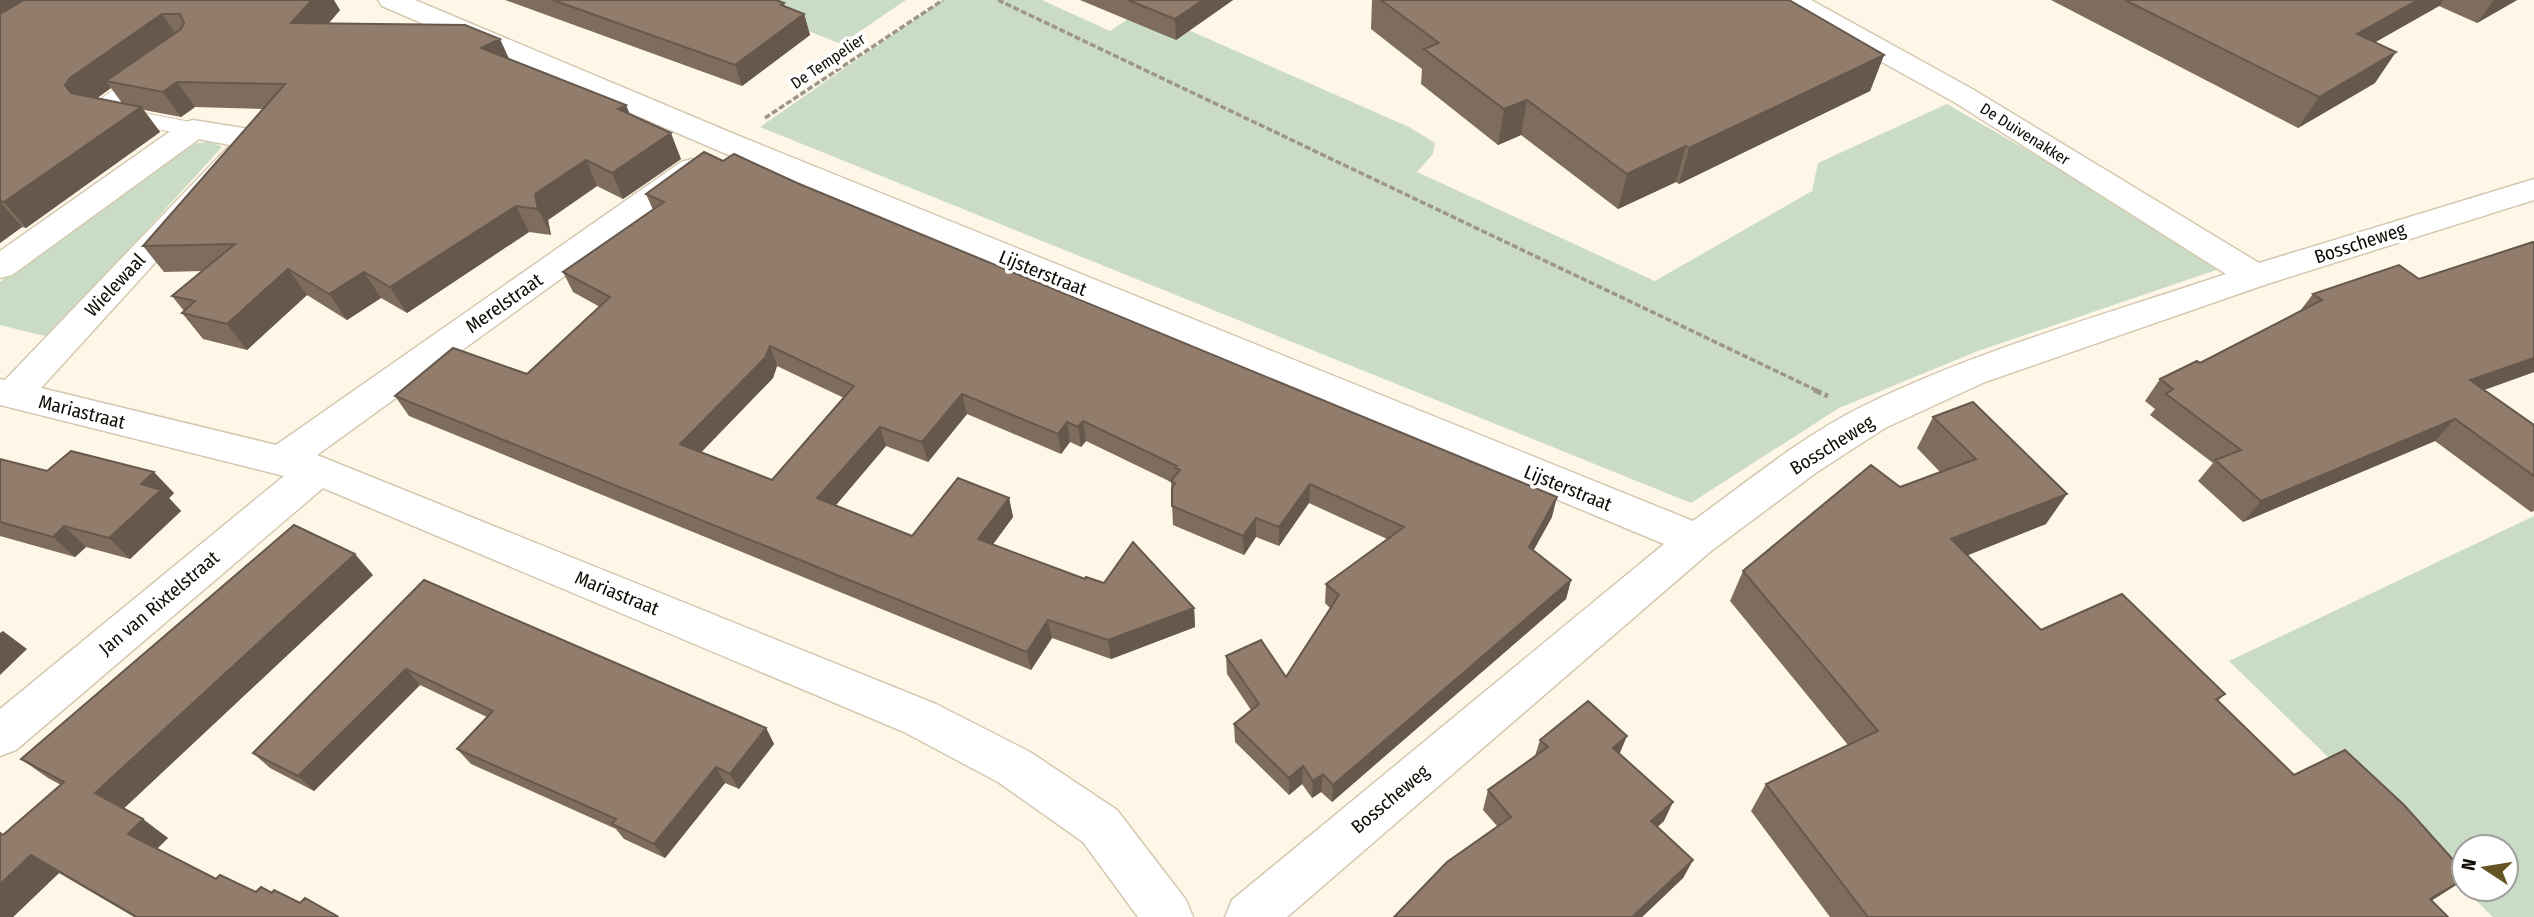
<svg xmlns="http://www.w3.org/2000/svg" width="2534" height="917" viewBox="0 0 2534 917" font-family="'Fira Sans Condensed',sans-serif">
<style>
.green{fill:#cadcc6;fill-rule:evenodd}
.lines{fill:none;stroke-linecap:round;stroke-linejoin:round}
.service-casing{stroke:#d5c8b0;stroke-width:2}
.minor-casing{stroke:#d5c8b0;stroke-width:3}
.path-far1{stroke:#9d968b;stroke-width:3.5;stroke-dasharray:6 2.5;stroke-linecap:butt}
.path{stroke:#9d968b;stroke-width:5;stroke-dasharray:8 3.5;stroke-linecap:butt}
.service{fill:#fff;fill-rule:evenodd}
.minor{fill:#fff;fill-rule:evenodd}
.wall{fill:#7e6c5d;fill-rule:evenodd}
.shaded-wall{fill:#66584c}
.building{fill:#927d6c;stroke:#66584c;stroke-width:2;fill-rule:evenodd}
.labels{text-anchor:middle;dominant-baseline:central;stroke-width:7;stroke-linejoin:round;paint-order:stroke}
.far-street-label{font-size:16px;fill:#100c05;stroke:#fff}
.street-label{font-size:19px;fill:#100c05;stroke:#fff}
</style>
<rect width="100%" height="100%" fill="#fef6e7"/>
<path class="green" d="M731 0H906L841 44Z
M943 0H1042L1110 31 1136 14 1147 12 1409 127 1435 143 1433 154 1417 172 1655 281 1812 191 1818 163 1947 104 2228 266 1978 351 1839 408 1691 503 760 127Z
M209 141 222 147 49 337 0 325V282L189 145Z
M2534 516V917H2493L2229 661ZM2464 847H2506V889H2464Z"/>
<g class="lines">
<defs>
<path id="service" d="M149 68 157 70 160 75 157 80 118 108 201 124 205 129 201 134 193 136 91 116 87 111 91 106 141 70Z"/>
<path id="minor" d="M378 0H415L739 136 1693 521C1747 482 1801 437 1861 407 1977 350 2104 315 2226 274L1954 102 1781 6 1777 0H1811L1974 90 2259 263 2534 179V200L2267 284 1985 382 1885 428 1817 472 1711 551 1287 917H1225L1232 900 1664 544 717 150 382 6Z
M193 120 249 129 262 145 41 388 276 445 681 162 692 159 703 162 708 169 703 176 317 455 936 704 1030 752 1117 810 1186 900 1193 917H1138L1083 842 998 782 904 732 323 488 16 750 0 756V709L284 476 0 405V379L5 380 230 145 199 139 12 275 0 278V251L182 123Z"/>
</defs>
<use href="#service" class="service-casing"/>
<use href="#minor" class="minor-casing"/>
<path class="path-far1" d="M998 0 1818 391
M765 118 943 0"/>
<path class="path" d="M1814 390 1828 396"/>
<use href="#service" class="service"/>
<use href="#minor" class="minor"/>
</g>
<path class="wall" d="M0 0 340 10 329 23 509 59 626 105 630 115 681 159 623 199 597 186 548 220 551 235 529 232 407 313 381 298 347 320 307 295 247 350 203 339 182 313 184 311 172 296 203 271 164 272 143 246 263 109 195 107 181 117 144 110 160 132 26 228 22 227 0 243ZM111 88 122 103 97 98Z
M505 0H780V1L784 3 785 6 804 14 810 35 742 86Z
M1080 0H1233L1176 40Z
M1372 0H1789L1884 55 1870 91 1679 184 1676 182 1618 209 1521 135 1498 145 1421 84 1422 69 1371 29Z
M2051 0H2517L2477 23 2439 6 2375 42V83L2298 128Z
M723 161 797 183 1552 517 1533 550 1571 580 1566 599 1332 802 1321 792 1312 798 1302 784 1289 795 1235 742 1234 724 1251 710 1227 674 1226 656 1286 677 1330 608 1325 603 1326 584 1387 539 1309 503 1279 546 1256 537 1244 555 1173 525 1171 482 1086 441 1081 447 1070 442 1061 454 967 414 928 462 886 446 835 506 912 536 1009 498 1013 517 993 544 1085 579 1194 608 1195 627 1111 659 1052 638 1031 670 409 416 395 396 527 374 600 307 573 292 563 272 653 210 646 194ZM777 366 844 398 772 480 701 452 773 378Z
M2313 294 2534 372 2484 390 2534 425V511L2531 512 2435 441 2243 522 2198 481 2213 463 2150 415 2155 409 2145 401 2160 379 2200 363 2300 311Z
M1933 417 2046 524 1968 555 2041 630 2225 694 2218 701 2294 775 2464 880 2431 901 2448 917H1830L1751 811 1766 784 1848 745 1730 601 1743 571 1900 487 1940 472 1917 448Z
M0 459 47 471 174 493 169 498 181 511 130 559 86 547 75 557 0 536Z
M373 575 124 808 168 838 157 849 216 879 256 892 272 893 339 917H134L59 873 13 917H0L3 835 61 785 48 778 21 759Z
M424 580 766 728 774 744 739 789 725 783 665 858 624 839 616 829 471 764 457 749 487 717 420 685 314 791 270 768 253 753Z
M1540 740 1619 754 1664 821 1657 827 1693 860 1683 878 1642 917H1394L1498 827 1483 810 1488 790 1535 756Z"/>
<path class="shaded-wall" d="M0 0H36L0 21Z
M312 0H334L340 10 307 48 291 23Z
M1203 0H1233L1176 40 1175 19Z
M2418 0H2444L2439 6 2337 64 2357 34Z
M2494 0H2517L2477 23Z
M162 14 179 39 106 81 111 88 89 104 84 111 65 85 70 78Z
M804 14 810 35 742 86 735 65Z
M500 39 512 65 481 48Z
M2396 52 2375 83 2298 128 2319 97Z
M1884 55 1870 91 1679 184 1689 148Z
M177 82 195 107 181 117 163 92Z
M1527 100 1521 135 1498 145 1504 109Z
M626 105 636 130 618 109Z
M141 107 160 132 26 228 4 202Z
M671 133 681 159 623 199 612 173Z
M1686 146 1676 182 1618 209 1627 174Z
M586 160 597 186 548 220 551 235 538 209 535 194Z
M0 202 22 227 0 243Z
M516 206 529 232 407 313 390 287Z
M288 269 307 295 247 350 227 324Z
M364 272 381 298 347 320 329 294Z
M770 346 777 366 773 378 690 464 680 444Z
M2534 358V372L2450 402 2470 380Z
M962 394 967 414 928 462 922 442Z
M2455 419 2435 441 2243 522 2261 501Z
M1083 421 1086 441 1081 447 1078 427Z
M1067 422 1070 442 1061 454 1058 434Z
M880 427 886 446 825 518 817 498Z
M154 472 174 493 169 498 181 511 130 559 109 538 141 484Z
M1310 484 1309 503 1279 546V527Z
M2067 494 2046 524 1933 569 1951 539Z
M1557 497 1552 517 1525 566 1529 547Z
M1009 498 1013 517 983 558 978 539Z
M1256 518V537L1244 555 1243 536Z
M64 526 86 547 75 557 53 537Z
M355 554 373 575 120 812 95 793Z
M1571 580 1566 599 1332 802 1333 785Z
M1194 608 1195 627 1111 659 1108 640Z
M1048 620 1052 638 1031 670 1027 652Z
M3 631 27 649 0 675V633Z
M406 669 420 685 314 791 298 776Z
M766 728 774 744 739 789 730 774Z
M1627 736 1619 755 1613 748Z
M1303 766 1302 784 1289 795V778Z
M716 767 725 783 665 858 654 844Z
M1323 774 1321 792 1312 798 1313 781Z
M1673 802 1664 821 1643 840 1651 821Z
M143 819 168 838 153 852 128 834Z
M31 855 59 873 13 917H0V884Z
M1693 860 1683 878 1642 917H1633Z
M2464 880 2429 902 2430 899Z"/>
<path class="building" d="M24 0H312L291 23 465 25 500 39 481 48 626 105 618 109 671 133 612 173 586 160 535 194 538 209 516 206 390 287 364 272 329 294 288 269 227 324 182 313 195 301 172 296 235 244 143 246 285 84 177 82 163 92 106 81 181 29 184 23 180 14H162L70 78 65 85 71 93 141 107 4 202 0 201V14Z
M553 0H776L784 3 781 5 804 14 735 65Z
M1128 0H1203L1175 19Z
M1381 0H1789L1884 55 1689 148 1686 146 1627 174 1527 100 1504 109 1424 49 1439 43Z
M2125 0H2418L2357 34 2396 52 2319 97Z
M704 152 723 161 734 154 797 183 1557 497 1529 547 1571 580 1333 785 1323 774 1313 781 1303 766 1289 778 1234 724 1259 704 1226 656 1261 640 1286 677 1339 595 1326 584 1404 527 1310 484 1279 527 1256 518 1243 536 1172 506V488L1175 483 1171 481 1180 470 1175 468 1177 466 1083 421 1078 427 1067 422 1058 434 962 394 922 442 880 427 817 498 912 536 958 478 1009 498 978 539 1085 579 1086 577 1104 583 1133 542 1194 608 1108 640 1048 620 1027 652 395 396 453 348 527 374 610 297 563 272 664 202 646 194ZM770 346 854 386 772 480 680 444 765 358Z
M2533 242 2534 243V358L2470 380 2534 425V476L2455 419 2261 501 2215 460 2241 450 2166 394 2173 389 2160 379 2197 361 2200 363 2322 300 2313 294 2399 265 2419 279Z
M1973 402 2067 494 1951 539 2041 630 2122 594 2225 694 2216 699 2294 775 2345 750 2404 805 2464 872V879L2430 899 2448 917H1868L1766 784 1878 731 1743 571 1871 465 1900 487 1976 459 1933 417Z
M71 451 154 472 141 484 161 490 109 538 64 526 53 537 0 522V459L47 471Z
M294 525 355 554 95 793 143 819 128 834 216 879 220 875 256 892 261 887 272 893 274 890 300 903 305 898 337 916 338 917H137L31 855 0 884V833L3 835 64 782 21 759Z
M424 580 766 728 730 774 716 767 654 844 612 824 616 819 457 749 493 711 406 669 298 776 253 753Z
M1588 701 1627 736 1613 748 1673 802 1651 821 1693 860 1633 916 1634 917H1394L1447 862 1511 817 1488 790 1548 747 1540 740Z"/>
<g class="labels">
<g class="far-street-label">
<text transform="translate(828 61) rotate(-34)">De Tempelier</text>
<text transform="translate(2025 134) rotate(32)">De Duivenakker</text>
</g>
<g class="street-label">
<text transform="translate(2360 243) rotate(-18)">Bosscheweg</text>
<text transform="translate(1043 273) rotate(22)">Lijsterstraat</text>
<text transform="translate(115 285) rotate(-47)">Wielewaal</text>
<text transform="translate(504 303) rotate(-35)">Merelstraat</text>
<text transform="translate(82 412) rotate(14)">Mariastraat</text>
<text transform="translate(1832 445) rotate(-32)">Bosscheweg</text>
<text transform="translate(1568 488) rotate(22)">Lijsterstraat</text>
<text transform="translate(617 593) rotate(22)">Mariastraat</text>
<text transform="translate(159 603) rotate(-40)">Jan van Rixtelstraat</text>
<text transform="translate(1390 799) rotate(-40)">Bosscheweg</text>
</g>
</g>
<g transform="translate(2485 868) rotate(282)"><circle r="33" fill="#ffffff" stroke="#9f9e9b" stroke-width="2"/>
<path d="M0-5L12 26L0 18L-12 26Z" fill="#655422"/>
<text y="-10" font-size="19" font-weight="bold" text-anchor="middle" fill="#100c05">N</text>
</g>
</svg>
